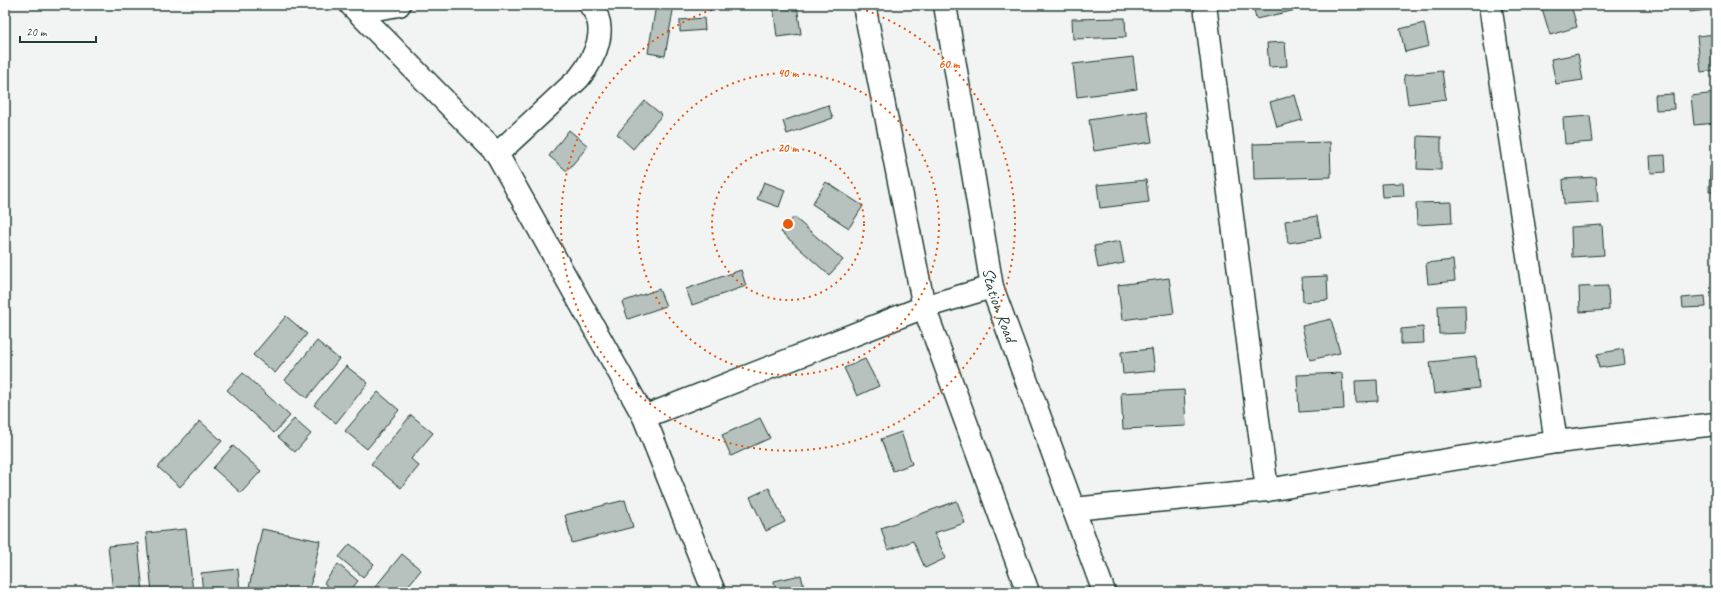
<svg xmlns="http://www.w3.org/2000/svg" width="1721" height="597" viewBox="0 0 1721 597" font-family="Caveat,sans-serif">
<style>
.building{fill:#b7c1bd;stroke:#1f3d34}
.lines{fill:none;stroke-linecap:round;stroke-linejoin:round}
.minor-casing{stroke:#1f3d34;stroke-width:25}
.minor{stroke:#fff;stroke-width:22}
.ring{fill:none;stroke:#e8590c;stroke-width:2;stroke-dasharray:2 4}
.labels{text-anchor:middle;dominant-baseline:central;stroke-width:3.5;stroke-linejoin:round;paint-order:stroke}
.street-label{font-size:17px;fill:#1f3d34;stroke:#fff}
.centre{fill:#e8590c;stroke:#fff;stroke-width:2}
.ring-label{font-size:12px;text-anchor:middle;font-weight:bold;fill:#e8590c;stroke:#fff;stroke-width:3.5;stroke-linejoin:round;paint-order:stroke}
</style>
<rect width="100%" height="100%" fill="#f2f3f3"/>
<filter id="ink" filterUnits="userSpaceOnUse"><feTurbulence type="fractalNoise" baseFrequency=".025" numOctaves="2"/><feDisplacementMap in="SourceGraphic" scale="8" xChannelSelector="R" yChannelSelector="G"/><feConvolveMatrix kernelMatrix="1 2 1 2 8 2 1 2 1" color-interpolation-filters="sRGB"/></filter>
<g filter="url(#ink)">
<path class="building" d="M656 5H674L665 56 648 53Z
M773 5H797L801 34 777 37Z
M1253 5H1318L1256 19Z
M1541 5H1571L1577 27 1550 35Z
M1690 5H1716V9L1690 12Z
M704 18 705 30 680 32V20Z
M1125 18 1126 37 1073 39 1072 19Z
M1424 23 1429 46 1405 52 1400 29Z
M1716 34V70L1701 72 1697 36Z
M1285 42 1287 66 1269 67 1267 43Z
M1578 54 1583 80 1556 84 1551 59Z
M1133 57 1137 89 1077 97 1073 64Z
M1442 71 1446 99 1408 104 1404 75Z
M1716 93V123L1694 125 1691 96Z
M1673 94 1674 109 1656 110 1655 95Z
M1295 95 1302 120 1277 127 1270 102Z
M645 101 662 115 633 149 617 134Z
M828 105 833 118 787 134 783 121Z
M1147 111 1152 142 1094 151 1089 120Z
M1590 116 1593 142 1565 144 1563 118Z
M569 130 588 146 567 171 549 156Z
M1418 136 1441 137V170L1417 169Z
M1330 142 1331 177 1254 179 1253 144Z
M1665 155 1666 172 1651 173 1650 156Z
M1710 166H1716V192H1709Z
M1596 177 1598 202 1564 204 1563 179Z
M1146 180 1149 202 1100 208 1097 185Z
M764 182 785 190 779 207 757 199Z
M826 182 863 206 849 228 812 204Z
M1403 183 1404 196 1382 197 1381 184Z
M1451 202 1452 223 1417 225 1416 203Z
M1317 216 1321 238 1288 243 1285 221Z
M794 217 843 260 829 275 781 232Z
M1715 217H1716V240H1714Z
M1602 225 1604 255 1572 257 1571 227Z
M1120 241 1124 263 1098 268 1094 246Z
M1453 260 1455 281 1428 284 1426 263Z
M741 270 746 286 692 305 686 289Z
M1327 276 1328 300 1303 302 1302 277Z
M1169 278 1174 313 1122 320 1118 285Z
M1608 286 1609 310 1580 312 1579 287Z
M659 289 666 306 628 319 622 302Z
M1705 296 1706 307 1683 308 1682 298Z
M1465 305 1466 333 1439 334 1438 306Z
M286 316 307 334 275 373 253 355Z
M1331 319 1340 353 1310 360 1302 326Z
M1423 327 1424 343 1401 344V329Z
M317 341 339 359 307 398 285 380Z
M1152 349 1155 371 1123 374 1121 352Z
M1623 349 1625 364 1599 368 1597 354Z
M1476 357 1479 388 1434 394 1430 362Z
M865 359 879 386 857 396 844 368Z
M346 366 368 383 336 423 314 405Z
M243 373 290 416 274 433 227 390Z
M1342 373 1344 409 1299 412 1297 375Z
M1377 380 1378 401 1356 402 1355 381Z
M1184 390 1186 426 1123 429 1121 393Z
M378 392 399 410 367 449 345 431Z
M411 415 433 433 411 459 419 466 401 488 371 464Z
M760 418 770 438 731 456 722 435Z
M294 419 311 434 295 452 278 437Z
M200 421 222 441 180 487 158 467Z
M901 432 912 464 893 471 881 439Z
M233 446 261 471 241 493 213 468Z
M769 488 785 522 766 531 750 497Z
M625 500 633 527 572 543 565 515Z
M957 501 965 523 934 533 946 558 925 568 913 541 888 550 881 528Z
M186 529 193 592H152L146 533Z
M262 529 320 541 309 592H248Z
M138 543 143 592H113L108 546Z
M350 544 374 564 363 577 339 557Z
M402 554 421 570 403 592H371Z
M338 564 358 581 349 592H335L324 583Z
M238 569 240 592H203L201 573Z
M801 575 805 592H776L774 581Z"/>
<g class="lines">
<defs>
<g id="minor">
<path d="M351 5 497 154 644 417 714 592"/>
<path d="M864 5 924 307 1028 592"/>
<path id="s1" d="M945 5 992 287 1104 592"/>
<path d="M1205 5 1267 490"/>
<path d="M1490 5 1556 442"/>
<path d="M358 12 399 5"/>
<path d="M497 154 579 78C595 58 610 28 590 5"/>
<path d="M644 417 924 307 992 287"/>
<path d="M1073 509 1267 490 1556 442 1716 424"/>
</g>
</defs>
<use href="#minor" class="minor-casing"/>
<use href="#minor" class="minor"/>
</g>
</g>
<g class="ring">
<circle cx="788" cy="224" r="76"/>
<circle cx="788" cy="224" r="151"/>
<path d="M849 5A227 227 0 1 1 727 5"/>
</g>
<g class="labels">
<g class="street-label">
<text stroke="none"><textPath href="#s1" startOffset="305">Station Road</textPath></text>
</g>
</g>
<circle cx="788" cy="224" r="6" class="centre"/>
<g class="ring-label">
<text x="949" y="68">60 m</text>
<text x="788" y="77">40 m</text>
<text x="788" y="152">20 m</text>
</g>
<rect width="1721" height="597" fill="none" stroke="#fff" stroke-width="20"/>
<rect x="10" y="10" width="1701" height="577" fill="none" stroke="#1f3d34" stroke-width="1.5" filter="url(#ink)"/>
<path d="M20 36v6h76v-6" fill="none" stroke="#1f3d34" stroke-width="2"/>
<text x="26" y="36" font-size="12" fill="#1f3d34" stroke="#ffffff" stroke-width="3" paint-order="stroke">20 m</text>
</svg>
